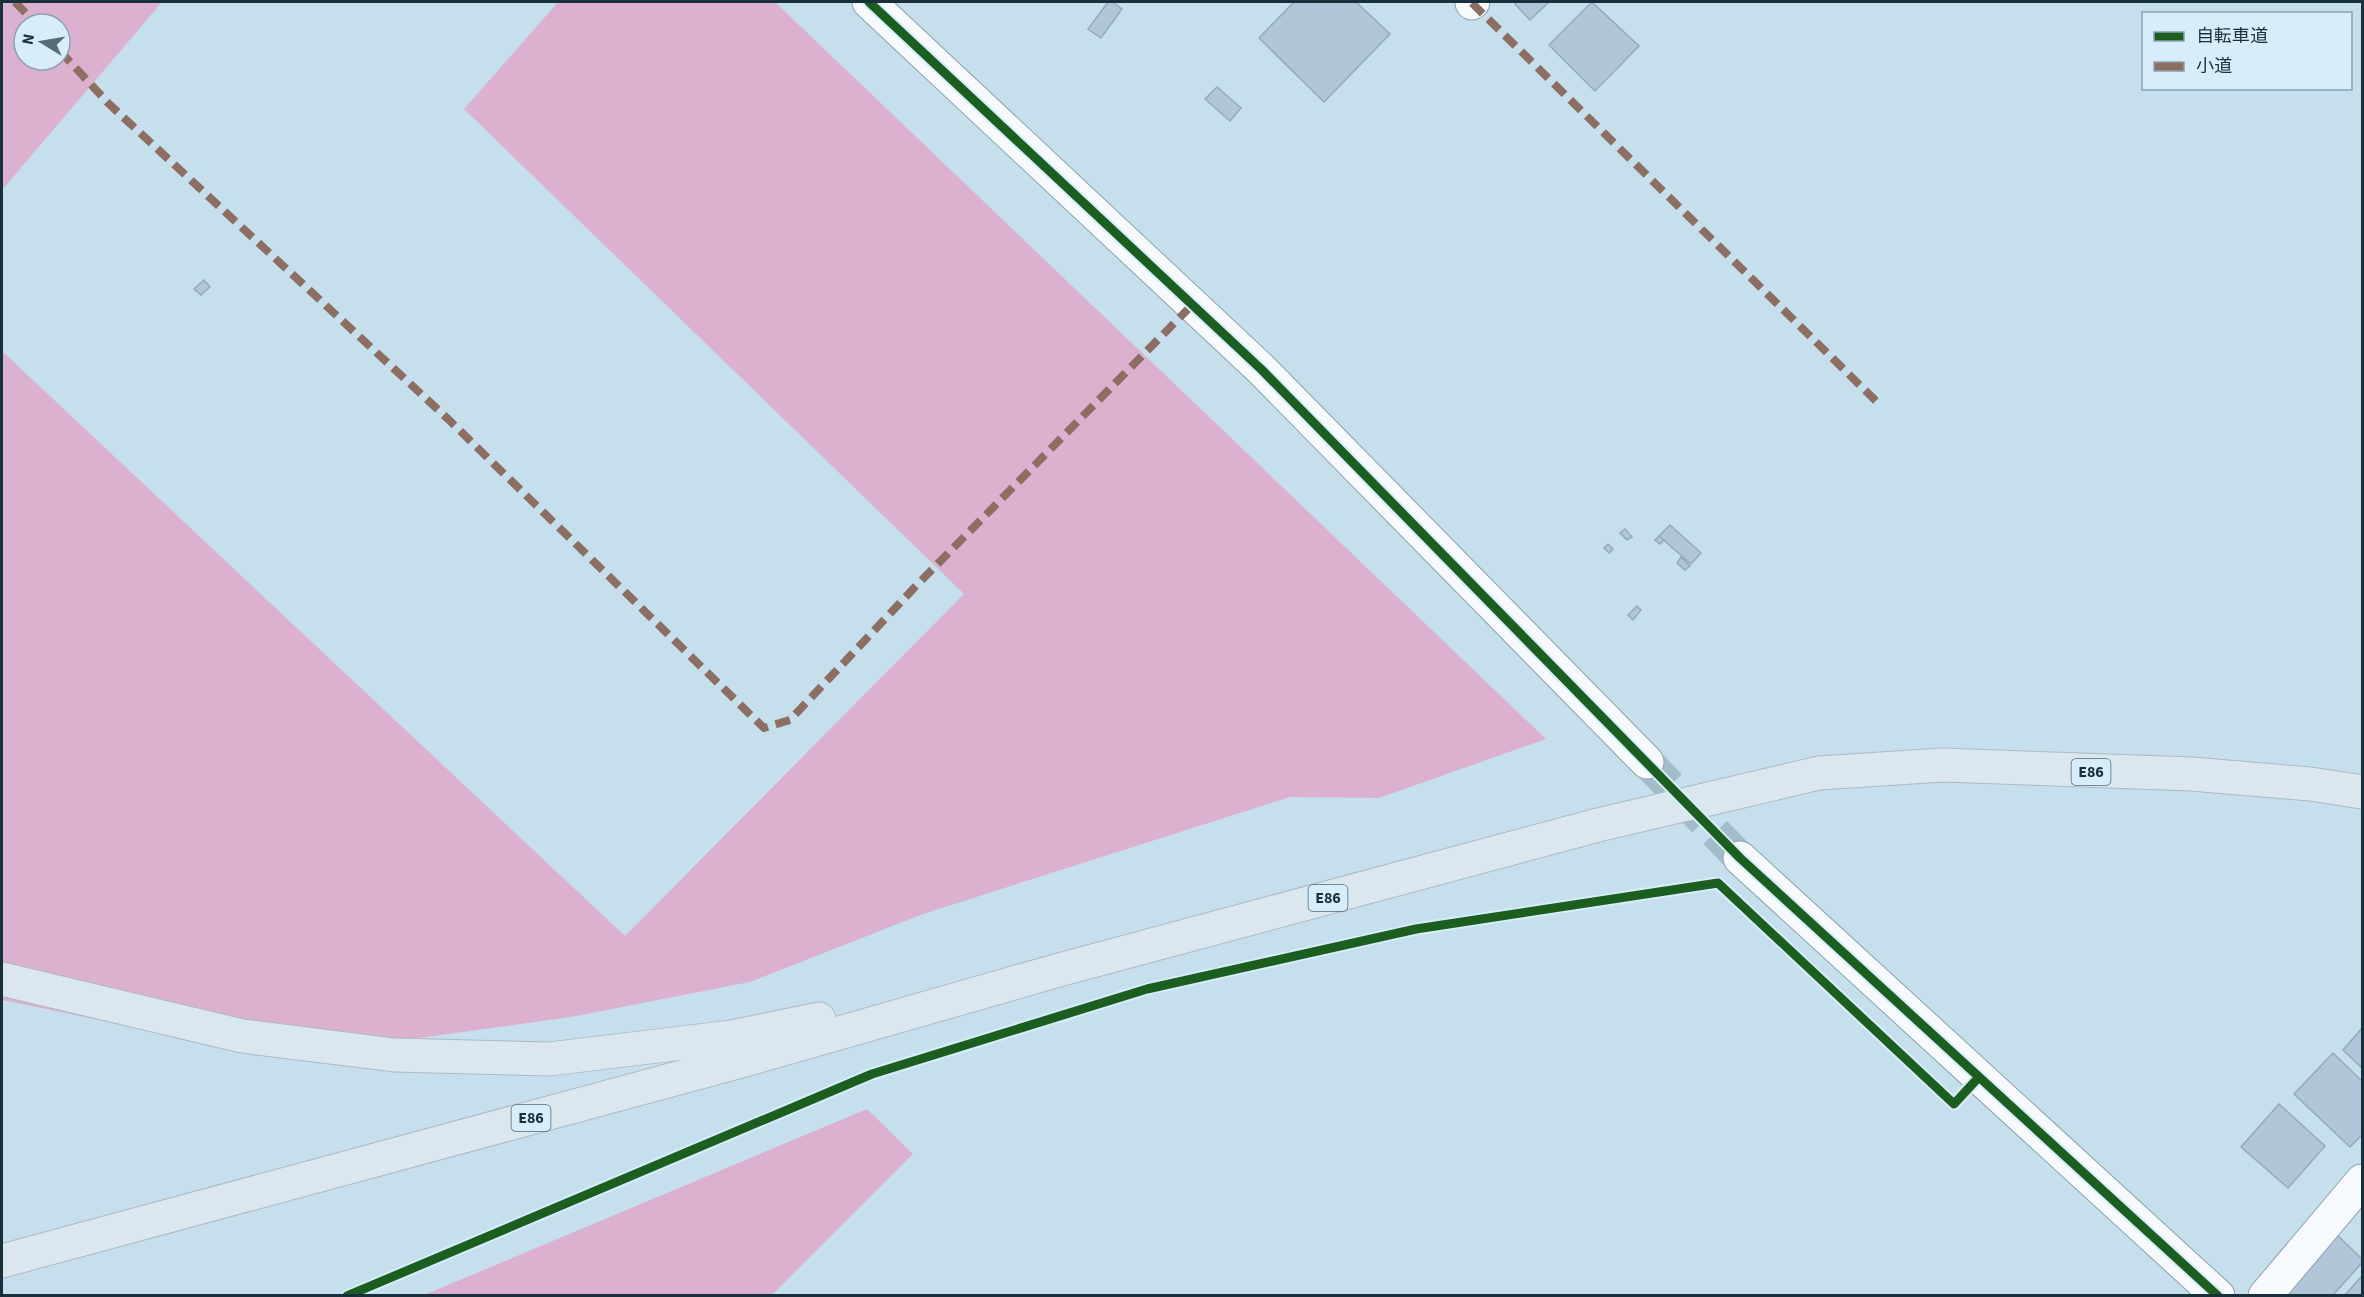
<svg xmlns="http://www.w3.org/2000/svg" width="2364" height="1297" viewBox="0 0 2364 1297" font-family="'Source Sans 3','Noto Sans JP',sans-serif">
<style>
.forest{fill:#dbb1cf;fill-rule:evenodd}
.building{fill:#b1c6d8;stroke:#97a9b7;stroke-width:1.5}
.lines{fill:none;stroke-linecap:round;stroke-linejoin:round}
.minor-tunnel{stroke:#a3bcca;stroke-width:33;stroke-dasharray:33 16;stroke-linecap:butt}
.minor-casing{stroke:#8ca2ae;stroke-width:35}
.highway-casing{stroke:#acbbc3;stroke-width:35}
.minor{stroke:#f6fafc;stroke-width:33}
.highway{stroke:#dae7ee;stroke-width:33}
.highway-bridge-casing{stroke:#acbbc3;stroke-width:35;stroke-linecap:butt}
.highway-bridge{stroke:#dae7ee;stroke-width:33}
.quiet{stroke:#8d6e63;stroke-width:8;stroke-dasharray:15 8;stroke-linecap:butt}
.cycleway-casing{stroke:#d7edfa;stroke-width:13}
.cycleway{stroke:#1b5e20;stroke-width:9}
.labels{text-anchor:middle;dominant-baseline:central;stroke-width:4.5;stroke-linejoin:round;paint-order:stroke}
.shield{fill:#d7edfa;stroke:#516975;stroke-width:1.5}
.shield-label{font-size:16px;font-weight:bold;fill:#18303c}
</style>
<rect width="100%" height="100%" fill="#c6dfed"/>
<path class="forest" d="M2 2H162L2 190ZM24 24H60V60H24Z
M558 2H775L1546 739 1379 798 1290 797 923 914 750 982 571 1017 280 1057 2 1000V351L625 936 964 594 464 109Z
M867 1109 913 1154 772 1295H424Z"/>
<path class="building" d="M1108 2H1112L1122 9 1101 38 1088 29Z
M1294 2H1356L1390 34 1324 102 1259 38Z
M1517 2H1549L1530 20 1515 4Z
M1592 2 1639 46 1595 91 1549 45Z
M1217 87 1241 108 1230 121 1205 99Z
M204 280 210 287 201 295 194 289Z
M1670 525 1701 553 1691 564 1659 536Z
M1625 529 1632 537 1627 540 1620 533Z
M1659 536 1664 540 1660 544 1655 540Z
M1608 544 1613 549 1609 553 1604 548Z
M1681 557 1690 566 1685 570 1677 563Z
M1637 606 1641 610 1633 620 1628 615Z
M2362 1028V1068L2343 1050Z
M2333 1053 2362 1081V1135L2350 1147 2294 1094Z
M2279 1104 2325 1146 2288 1188 2241 1147Z
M2331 1229 2362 1259V1263L2332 1296H2288L2278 1286Z
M2362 1276V1296H2344Z"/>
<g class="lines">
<path class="minor-tunnel" d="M1647 762 1740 858"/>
<defs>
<path id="minor" d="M869 2 1262 370 1647 762
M1472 3 1473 2
M1740 858 2218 1296
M2265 1296 2362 1181"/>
<path id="highway" d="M1819 773 1943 765 2192 774 2310 784 2362 792
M2 979 242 1036 394 1055 549 1059 732 1037 819 1019
M2 1261 752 1058 1059 970 1598 825"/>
</defs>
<use href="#minor" class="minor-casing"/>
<use href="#highway" class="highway-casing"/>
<use href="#minor" class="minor"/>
<use href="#highway" class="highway"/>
<defs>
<path id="highway-bridge" d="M1598 825 1819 773"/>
</defs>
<use href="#highway-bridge" class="highway-bridge-casing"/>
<use href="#highway-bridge" class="highway-bridge"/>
<path class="quiet" d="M15 2 36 24
M1472 3 1879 404
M60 51 108 103 448 419 764 728 790 720 914 588 1192 305"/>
<defs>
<path id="cycleway" d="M869 2 1262 370 1740 858 2218 1296
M347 1296 872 1074 1147 989 1416 929 1718 883 1954 1104 1979 1077"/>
</defs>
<use href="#cycleway" class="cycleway-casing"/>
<use href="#cycleway" class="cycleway"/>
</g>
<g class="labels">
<g class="shield">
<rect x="2071.5" y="759" width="39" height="26" rx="4.5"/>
<rect x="1308.5" y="885" width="39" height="26" rx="4.5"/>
<rect x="511.5" y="1105" width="39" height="26" rx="4.5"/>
</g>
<g class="shield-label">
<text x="2091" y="772">E86</text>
<text x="1328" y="898">E86</text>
<text x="531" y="1118">E86</text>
</g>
</g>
<rect width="2364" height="1297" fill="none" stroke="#18303c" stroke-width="6"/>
<rect x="2142" y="12" width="210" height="78" fill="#d7edfa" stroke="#8ba1ae" stroke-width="1.5"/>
<rect x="2154" y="32" width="30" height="9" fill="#1b5e20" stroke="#8ba1ae" stroke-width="1.5"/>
<text x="2196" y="42" font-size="18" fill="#18303c">自転車道</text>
<rect x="2154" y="62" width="30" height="9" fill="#8d6e63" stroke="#8ba1ae" stroke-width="1.5"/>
<text x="2196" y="72" font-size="18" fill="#18303c">小道</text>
<g transform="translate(42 42) rotate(281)"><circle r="28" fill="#d7edfa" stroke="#8ba1ae" stroke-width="1.5"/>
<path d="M0-4.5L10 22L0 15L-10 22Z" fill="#556d7a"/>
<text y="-9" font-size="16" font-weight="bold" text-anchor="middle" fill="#18303c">N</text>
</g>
</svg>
